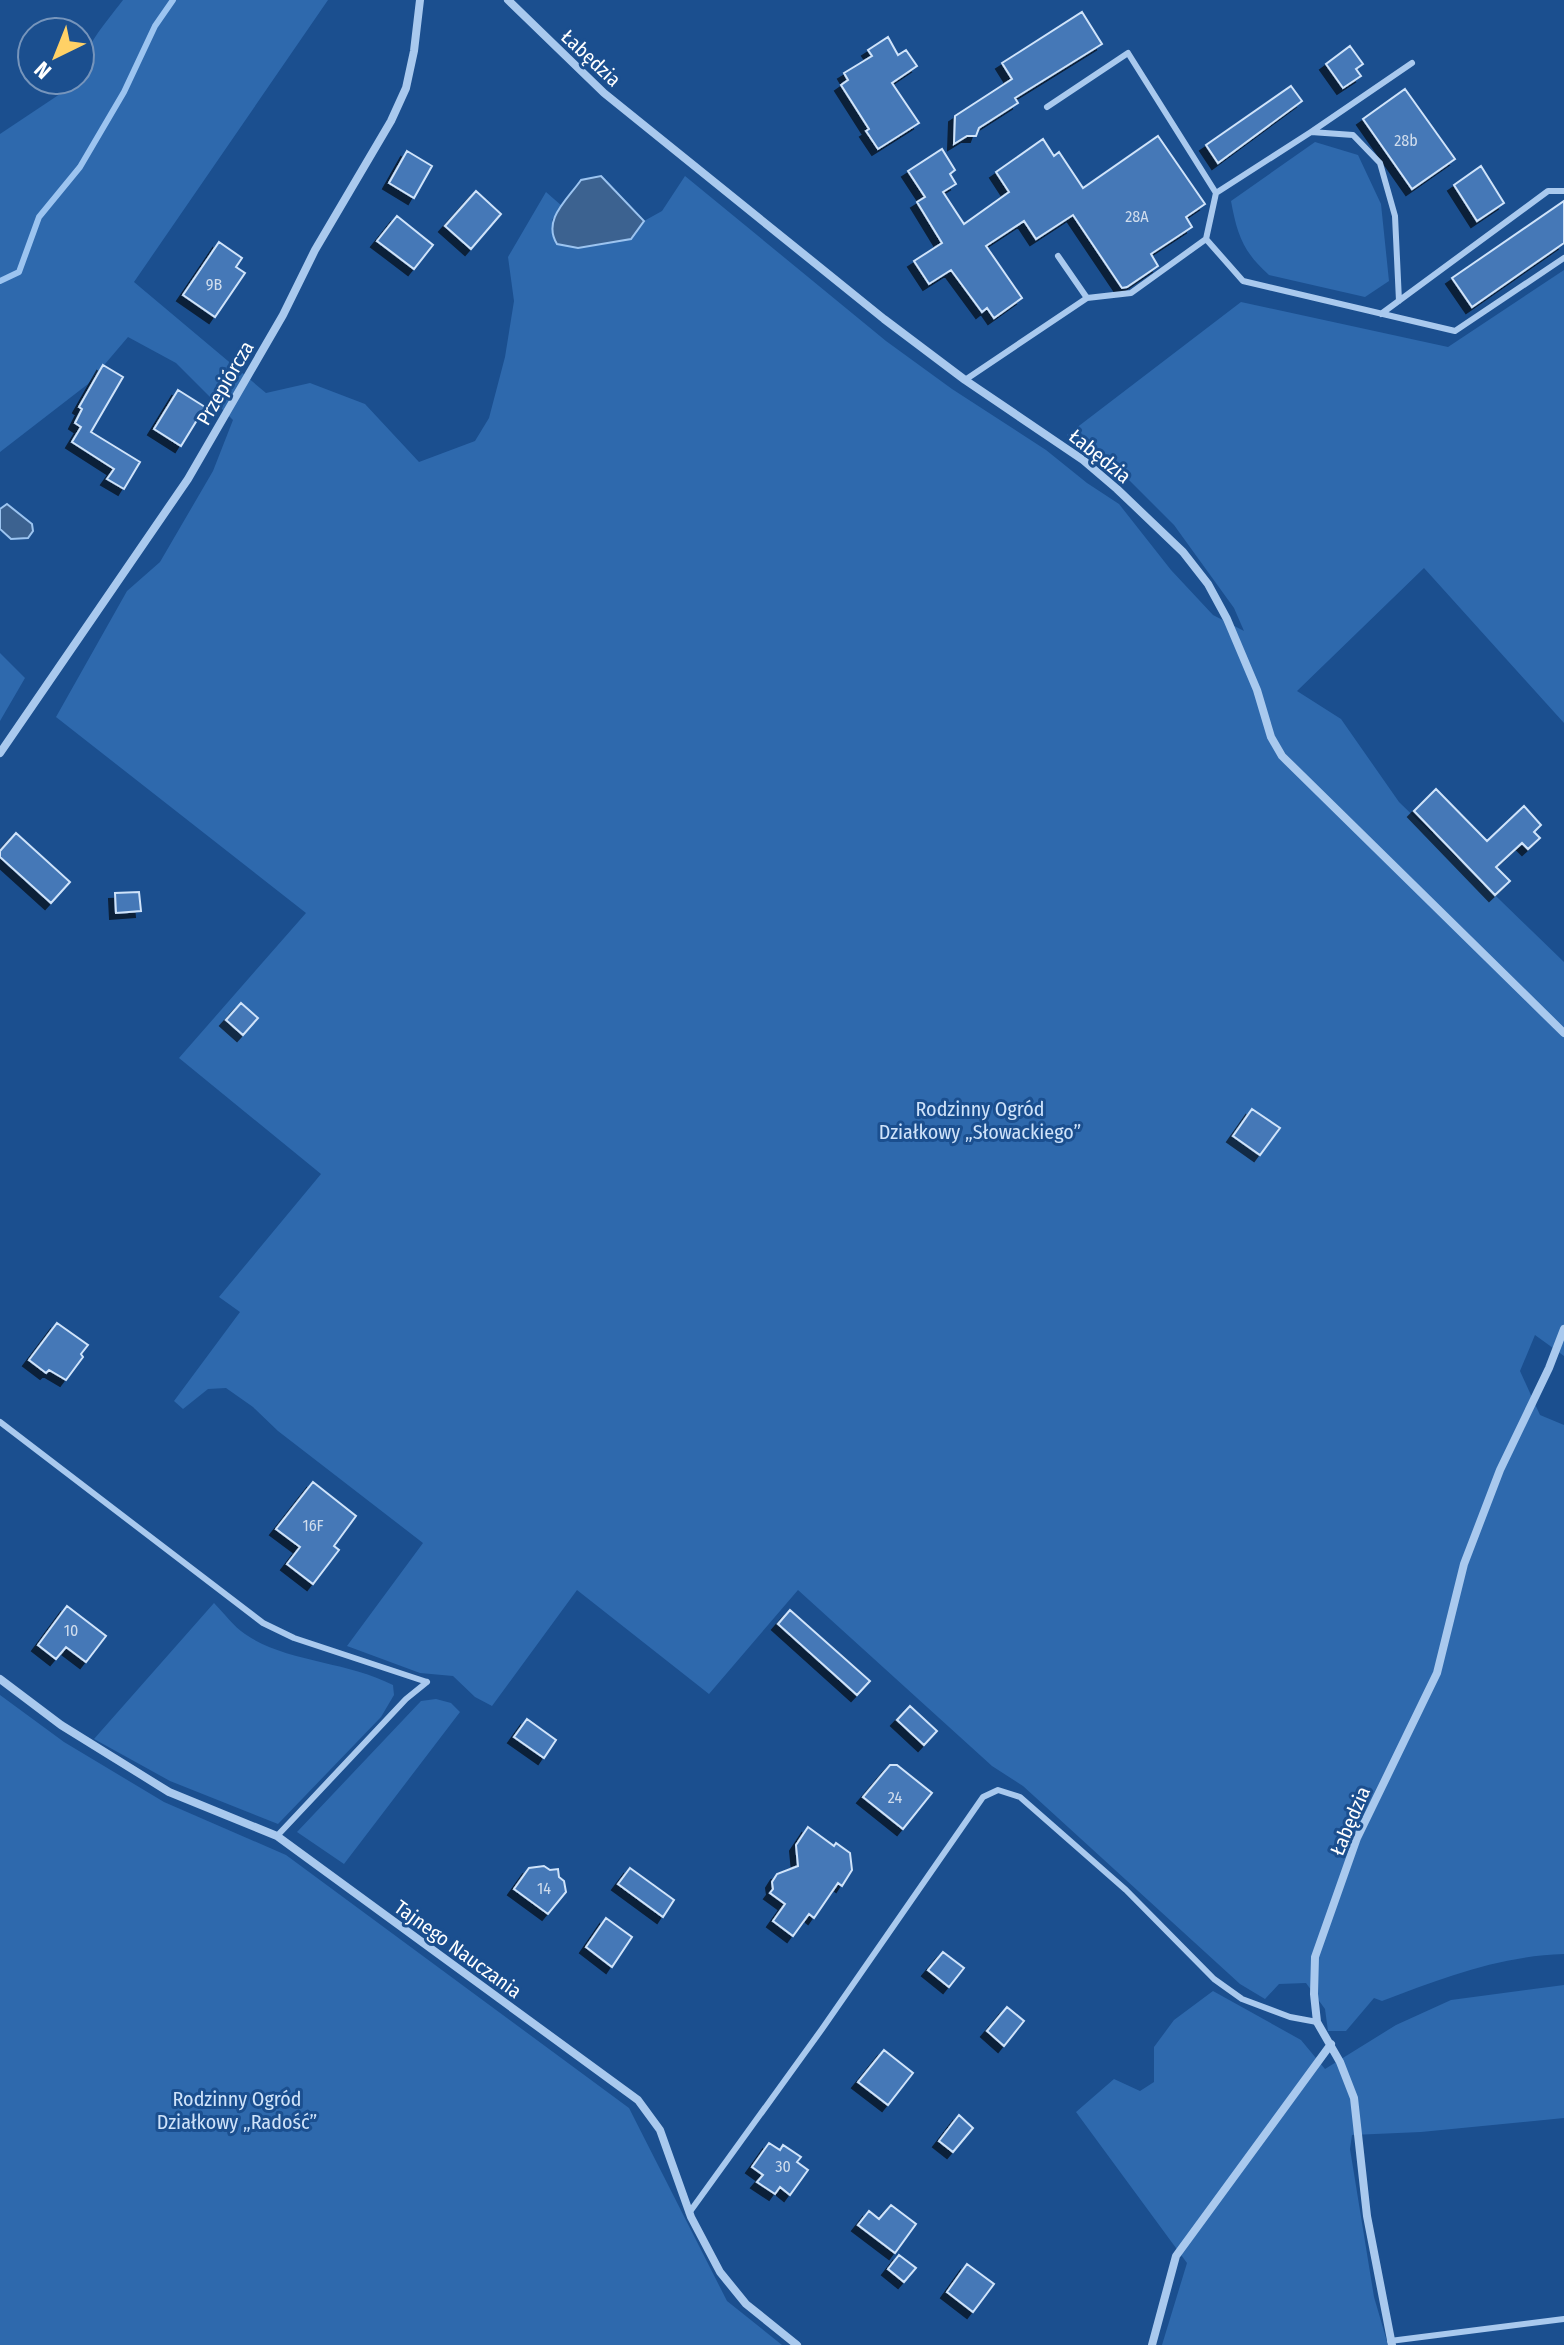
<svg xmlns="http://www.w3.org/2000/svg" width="1564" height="2345" viewBox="0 0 1564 2345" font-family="'Fira Sans Condensed',sans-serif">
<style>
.green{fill:#2e69ad}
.water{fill:#3c6290;stroke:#9cc4f0;stroke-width:2}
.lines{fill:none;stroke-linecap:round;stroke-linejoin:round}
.stream{stroke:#9cc4f0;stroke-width:6}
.building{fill:#4478b7;stroke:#cfe3fa;stroke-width:2;filter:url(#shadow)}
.service{stroke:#a9c9ee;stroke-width:6}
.minor{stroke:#a9c9ee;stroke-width:8}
.labels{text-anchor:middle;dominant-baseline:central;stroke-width:6;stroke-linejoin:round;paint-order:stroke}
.number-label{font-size:16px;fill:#d0dded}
.street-label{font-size:20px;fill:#fff;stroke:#1b4f8f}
.park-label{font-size:20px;fill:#cfe3fa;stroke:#1b4f8f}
</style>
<defs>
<filter id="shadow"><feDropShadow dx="-6" dy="6" stdDeviation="0" flood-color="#0009"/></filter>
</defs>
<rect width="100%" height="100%" fill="#1b4f8f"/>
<path class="green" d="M123 0H328L134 282 266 393 310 383 365 404 419 462 475 441 489 418 505 357 514 301 508 257 546 192 562 206 552 220 557 244 579 248 631 239 644 221 662 211 685 176 886 341 952 389 1046 450 1087 483 1119 504 1171 570 1213 615 1244 631 1234 608 1174 525 1130 481 1067 435 1241 302 1448 347 1564 270V723L1424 568 1297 691 1341 719 1399 802 1564 962V1356L1535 1335 1520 1371 1540 1415 1564 1425V1954C1499 1956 1442 1978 1382 2001L1374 1998 1346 2031H1328L1325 2009 1306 1983 1279 1984 1265 1999 1240 1984 1023 1786 992 1766 798 1590 709 1694 577 1590 492 1706 475 1697 453 1676 420 1673 347 1646 423 1543 278 1431 253 1407 226 1388 208 1389 183 1409 174 1401 240 1312 219 1297 321 1174 179 1058 306 913 56 717 127 591 160 562 213 471 233 420 176 363 128 337 88 384 0 452V134L63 92 70 80H80C80 50 105 24 123 0Z
M1315 142 1358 155 1381 204 1389 281 1365 297 1269 275C1243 252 1237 234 1231 201Z
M0 653 25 678 0 721Z
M214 1603C224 1613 233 1626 245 1634 285 1662 347 1661 393 1685L394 1695 381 1717 278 1824 170 1781 94 1739Z
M0 1695 64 1742 164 1802 286 1855 629 2108 727 2301 782 2345H0Z
M436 1699 451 1703 460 1712 344 1864 297 1832 421 1701Z
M1564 1985V2118L1421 2132 1352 2135 1350 2149 1374 2297 1388 2345H1162L1187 2263 1076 2112 1114 2079 1140 2091 1154 2082V2047L1174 2020 1213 1991 1301 2040 1325 2069 1396 2025 1451 2000Z"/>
<path class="water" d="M601 176 644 221 631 239 578 248 557 244C542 220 567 200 581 180Z
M7 504 32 524 33 531 28 538 11 539 0 529V509Z"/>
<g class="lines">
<path class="stream" d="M0 281 19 272 39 217 80 167 124 92 155 26 173 0"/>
</g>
<path class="building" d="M1082 12 1102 44 1015 98 1018 103 979 128 976 136H967L954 144 955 116 1012 79 1002 63Z
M888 37 898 55 906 50 917 66 892 83 919 123 878 149 866 131 869 129 841 85 848 80 844 73 872 56 868 50Z
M1350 46 1363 64 1356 69 1361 76 1343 88 1326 64Z
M1291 86 1302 101 1218 163 1206 145Z
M1405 89 1455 159 1412 189 1363 119Z
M1158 136 1205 204 1186 217 1192 227 1151 254 1158 266 1127 287 1122 288 1073 215 1036 239 1024 221 986 246 1022 298 994 318 987 308 982 312 951 270 929 284 914 261 942 243 917 202 925 197 908 171 942 149 955 170 950 174 956 184 943 192 964 224 1009 192 996 172 1043 139 1054 156 1059 152 1083 188Z
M407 151 432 166 414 198 389 183Z
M1481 166 1504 203 1477 221 1454 185Z
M476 191 501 214 471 249 445 226Z
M1564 201V243L1472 307 1452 278Z
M397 216 433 245 414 269 377 241Z
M219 242 242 258 236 267 245 273 215 317 183 295Z
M103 365 123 377 91 432 140 462 124 489 107 479 114 469 72 442 81 427 75 423 82 409 79 407Z
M178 390 205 407 181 446 154 429Z
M1436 789 1487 841 1524 806 1541 825 1534 832 1540 838 1528 849 1522 843 1496 867 1510 881 1495 895 1414 811Z
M16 833 70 882 51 903 0 857V851Z
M139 892 141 911 116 913 115 893Z
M241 1003 258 1018 243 1035 226 1020Z
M1252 1109 1280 1128 1260 1155 1233 1136Z
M57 1323 88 1345 81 1354 83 1357 66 1380 49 1370 46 1373 29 1360Z
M313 1482 356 1516 334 1546 339 1550 313 1584 287 1564 300 1547 276 1529Z
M67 1606 106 1636 86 1662 66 1647 56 1659 38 1645Z
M790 1610 870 1681 857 1695 778 1624Z
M910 1706 937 1731 924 1745 897 1720Z
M527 1719 556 1740 544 1758 514 1737Z
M890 1765H897L932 1793 903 1829 863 1797Z
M808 1827 834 1846 836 1843 850 1853 852 1870 842 1886 838 1883 814 1918 809 1914 793 1936 773 1921 785 1904 770 1893 773 1889 772 1882 777 1874 798 1866 796 1845Z
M544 1866 550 1870 558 1869 559 1877 564 1881 566 1892 548 1914 514 1889 529 1868Z
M630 1868 674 1900 663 1917 618 1884Z
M606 1918 632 1937 612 1967 586 1947Z
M943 1952 964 1968 949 1987 928 1970Z
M1007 2007 1024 2021 1004 2046 987 2031Z
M884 2050 913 2073 888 2105 858 2082Z
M959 2115 973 2128 953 2152 939 2141Z
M769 2143 780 2150 783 2145 801 2157 797 2162 808 2170 790 2195 780 2187 775 2194 757 2182 763 2175 752 2167Z
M891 2205 916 2224 895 2253 858 2225 869 2211 879 2219Z
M899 2255 916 2268 904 2282 888 2269Z
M967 2264 994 2284 973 2312 947 2292Z"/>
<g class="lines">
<path class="service" d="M1047 107 1128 53 1216 193
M1311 132 1412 63
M1206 239 1216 193 1311 132 1353 135 1380 163 1395 216 1399 301
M1087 298 1131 293 1206 239 1243 281 1455 331 1564 258
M1381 314 1548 191H1564
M965 380 1087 298 1058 256
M0 1422 263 1623 294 1638 427 1682
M277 1836 406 1699 427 1682
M689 2213 822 2029 983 1797 998 1790 1020 1797 1126 1890 1214 1979 1242 1999 1290 2017 1317 2022
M1390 2341 1564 2319"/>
<path class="minor" d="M508 0 604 93 884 319 965 380 1083 460 1117 489 1183 552 1208 584 1227 619 1257 690 1271 737 1282 756 1564 1033
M0 753 188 479 283 315 315 250 391 121 406 88 414 51 420 0
M0 1679 61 1725 169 1792 277 1836 638 2100 660 2130 691 2217 720 2272 746 2304 797 2345
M1152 2345 1176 2256 1331 2044
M1392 2345 1367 2216 1354 2098 1340 2062 1317 2022 1314 1994 1315 1957 1357 1838 1437 1673 1464 1564 1500 1470 1549 1368 1564 1329"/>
</g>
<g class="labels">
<g class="number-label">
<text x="1406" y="140">28b</text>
<text x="1137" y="216">28A</text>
<text x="214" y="284">9B</text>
<text x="313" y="1525">16F</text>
<text x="71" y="1630">10</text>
<text x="895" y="1797">24</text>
<text x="544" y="1888">14</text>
<text x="783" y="2166">30</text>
</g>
<g class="street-label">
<text transform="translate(591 58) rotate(43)">Łabędzia</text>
<text transform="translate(225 383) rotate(-60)">Przepiórcza</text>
<text transform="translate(1100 456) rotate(39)">Łabędzia</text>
<text transform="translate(1350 1821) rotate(-67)">Łabędzia</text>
<text transform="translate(458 1949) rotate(36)">Tajnego Nauczania</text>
</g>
<g class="park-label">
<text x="980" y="1109">Rodzinny Ogród<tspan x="980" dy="23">Działkowy „Słowackiego”</tspan></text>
<text x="237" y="2099">Rodzinny Ogród<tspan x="237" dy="23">Działkowy „Radość”</tspan></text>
</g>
</g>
<g transform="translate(56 56) rotate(223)"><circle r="38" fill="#1b4f8f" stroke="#7695bc" stroke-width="2"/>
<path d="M0-6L14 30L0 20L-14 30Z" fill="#ffd166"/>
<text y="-12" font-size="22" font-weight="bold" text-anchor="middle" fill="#ffffff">N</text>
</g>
</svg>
